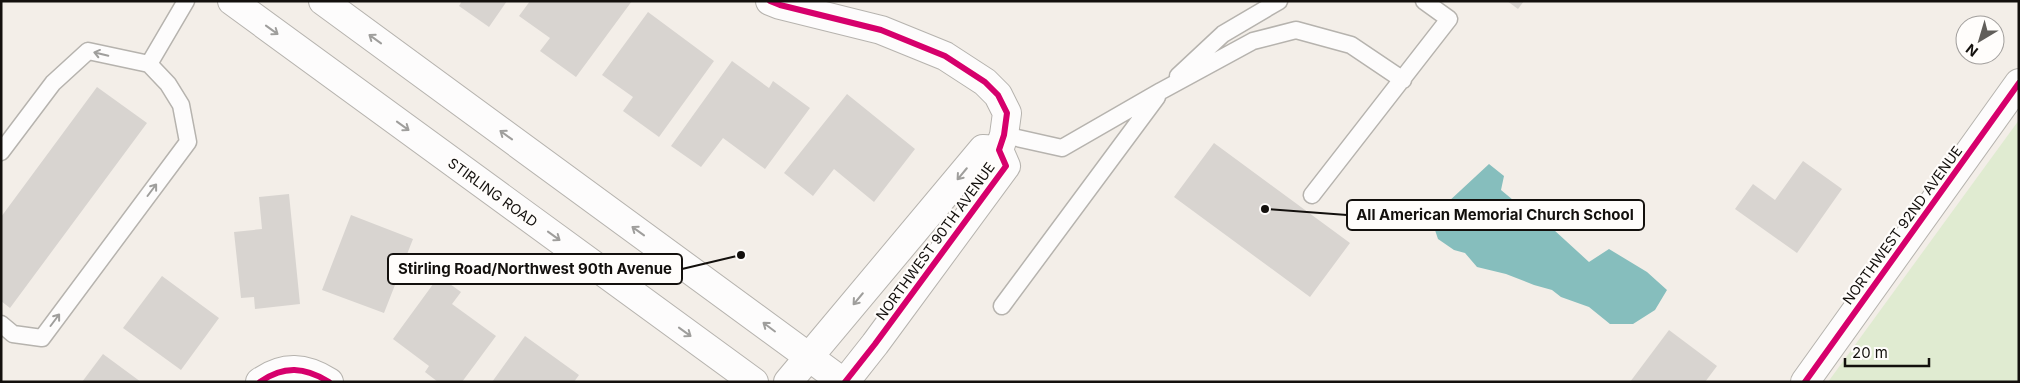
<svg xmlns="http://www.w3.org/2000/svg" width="2020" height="383" viewBox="0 0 2020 383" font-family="Inter,sans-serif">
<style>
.green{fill:#e0ebd1}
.water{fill:#86bebd}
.building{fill:#d8d4d0}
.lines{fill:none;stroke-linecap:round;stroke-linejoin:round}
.service-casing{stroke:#b6b3ae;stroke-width:19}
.minor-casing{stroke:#b6b3ae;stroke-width:30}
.primary-casing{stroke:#b6b3ae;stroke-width:30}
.service{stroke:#fdfcfc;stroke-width:16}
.minor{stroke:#fdfcfc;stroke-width:28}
.primary{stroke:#fdfcfc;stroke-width:28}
.cycleway-casing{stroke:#fffdfb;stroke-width:9}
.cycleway{stroke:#d6006c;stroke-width:6}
.oneway{stroke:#9f9e9c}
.labels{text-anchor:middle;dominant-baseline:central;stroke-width:4.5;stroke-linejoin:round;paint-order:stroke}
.street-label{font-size:14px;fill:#13100d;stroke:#fffdfb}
.leader{fill:none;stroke:#13100d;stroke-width:2}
.callout-dot{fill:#13100d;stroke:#fffdfb;stroke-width:2}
.callout{fill:#fffdfb;stroke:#13100d;stroke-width:2}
.callout-label{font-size:15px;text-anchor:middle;font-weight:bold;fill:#13100d}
</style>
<rect width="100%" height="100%" fill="#f3eee8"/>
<path class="green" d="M2019 120V382H1828Z"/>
<path class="water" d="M1489 164 1504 176 1501 190 1519 205 1542 219 1589 262 1609 249 1647 272 1667 290 1655 310 1633 324H1610L1589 307 1561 297 1552 290 1534 285 1506 274 1477 267 1465 253 1454 250 1438 239 1433 224 1447 203Z"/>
<path class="building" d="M462 1H507L489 27 459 6Z
M530 1H632L576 77 540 51 550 38 519 16Z
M1507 1H1524L1518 9Z
M648 12 714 61 659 137 623 111 633 97 602 75Z
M732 61 769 88 773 81 810 108 765 169 723 138 701 167 671 146Z
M97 87 147 123 10 308 1 301V217Z
M847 94 915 149 874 202 834 169 813 196 784 173Z
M1214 143 1350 243 1310 297 1174 197Z
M1803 161 1842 189 1797 253 1735 209 1753 184 1775 200Z
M289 194 300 304 255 309 254 297 241 298 234 232 262 229 259 197Z
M351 215 413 239 384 313 322 290Z
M162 276 219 318 181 370 123 328Z
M439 276 461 292 452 304 496 336 462 382H438L425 372 429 366 393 339Z
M1669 330 1717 366 1705 382H1630Z
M525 336 579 375 574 382H492Z
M103 354 141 382H82Z"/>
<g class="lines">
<defs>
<path id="service" d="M149 64 186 1
M1178 76 1223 34 1279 1
M1004 135 1062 148 1161 91 1253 41 1296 30 1351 45 1403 80
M1 152 53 83 88 51 149 64 168 84 181 105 188 142 42 338 13 334 1 324
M1312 195 1449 19 1424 1
M1002 306 1157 97"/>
<path id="minor" d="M770 1 780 5 881 30 945 56 985 82 998 95 1007 113 1004 135 999 150 1006 166 875 344 845 382
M260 382C284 365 305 367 329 382
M788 382 983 149 999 150
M1805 382 2019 83"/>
<path id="primary" d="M232 1 754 382
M323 1 843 382"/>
</defs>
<use href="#service" class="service-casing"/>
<use href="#minor" class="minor-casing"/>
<use href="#primary" class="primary-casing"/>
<use href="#service" class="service"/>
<use href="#minor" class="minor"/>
<use href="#primary" class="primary"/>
<defs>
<path id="cycleway" d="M770 1 780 5 881 30 945 56 985 82 998 95 1007 113 1004 135 999 150 1006 166 875 344 845 382
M260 382C284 365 305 367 329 382
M1805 382 2019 83"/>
</defs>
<use href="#cycleway" class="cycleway-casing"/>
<use href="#cycleway" class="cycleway"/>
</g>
<defs><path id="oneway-shaft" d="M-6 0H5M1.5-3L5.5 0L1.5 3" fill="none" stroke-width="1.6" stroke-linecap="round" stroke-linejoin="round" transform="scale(1.25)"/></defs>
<g class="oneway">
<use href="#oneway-shaft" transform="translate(272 30) rotate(36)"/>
<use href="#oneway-shaft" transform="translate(375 39) rotate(-144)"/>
<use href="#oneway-shaft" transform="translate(101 54) rotate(-167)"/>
<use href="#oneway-shaft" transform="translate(403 126) rotate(36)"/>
<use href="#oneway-shaft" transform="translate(506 135) rotate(-144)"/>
<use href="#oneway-shaft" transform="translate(962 174) rotate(130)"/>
<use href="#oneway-shaft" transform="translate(152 190) rotate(-53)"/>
<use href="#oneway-shaft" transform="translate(638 231) rotate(-144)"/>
<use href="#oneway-shaft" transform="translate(554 236) rotate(36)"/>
<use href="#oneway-shaft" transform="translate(858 299) rotate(130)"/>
<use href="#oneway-shaft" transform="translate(55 320) rotate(-53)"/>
<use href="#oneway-shaft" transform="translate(769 327) rotate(-143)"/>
<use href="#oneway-shaft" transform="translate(685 332) rotate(36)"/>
</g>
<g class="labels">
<g class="street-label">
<text transform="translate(493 192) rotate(36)">STIRLING ROAD</text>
<text transform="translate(1902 225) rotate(-54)">NORTHWEST 92ND AVENUE</text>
<text transform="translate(935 241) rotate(-54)">NORTHWEST 90TH AVENUE</text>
</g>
</g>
<path class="leader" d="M1265 209L1347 215M741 255L682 269"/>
<g class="callout-dot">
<circle cx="1265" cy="209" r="5"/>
<circle cx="741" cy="255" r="5"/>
</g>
<g class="callout">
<rect x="1347" y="200" width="297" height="30" rx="5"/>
<rect x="388" y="254" width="294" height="30" rx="5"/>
</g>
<g class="callout-label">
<text x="1495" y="220">All American Memorial Church School</text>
<text x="535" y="274">Stirling Road/Northwest 90th Avenue</text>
</g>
<rect width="2020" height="383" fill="none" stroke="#13100d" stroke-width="5"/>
<g transform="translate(1980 40) rotate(218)"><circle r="24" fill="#fffdfb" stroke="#a19e9c"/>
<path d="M0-4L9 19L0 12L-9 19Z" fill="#615e5a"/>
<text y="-8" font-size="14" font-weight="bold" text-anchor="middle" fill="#13100d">N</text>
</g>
<path d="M1845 358v8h84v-8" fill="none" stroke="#13100d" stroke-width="2.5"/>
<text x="1852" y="358" font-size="15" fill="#13100d" stroke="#fffdfb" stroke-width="4" paint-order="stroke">20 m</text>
</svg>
